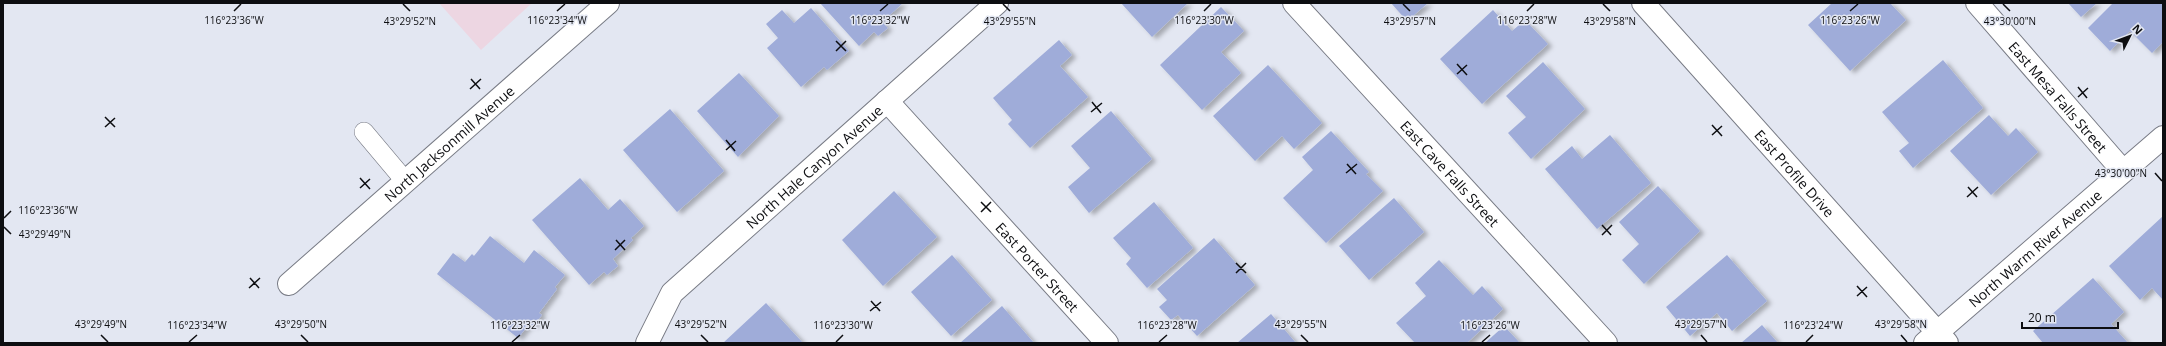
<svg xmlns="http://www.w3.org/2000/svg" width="2166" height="346" viewBox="0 0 2166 346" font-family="'Open Sans',sans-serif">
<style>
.commercial{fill:#edd6e2}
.building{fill:#9facd9;filter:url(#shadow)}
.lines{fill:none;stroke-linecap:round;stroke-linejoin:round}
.lane-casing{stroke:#787b85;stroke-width:20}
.street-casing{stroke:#787b85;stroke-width:24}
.secondary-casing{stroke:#787b85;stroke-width:24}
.lane{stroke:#fff;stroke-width:19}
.street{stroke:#fff;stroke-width:22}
.secondary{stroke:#fff;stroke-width:22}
.ticks{fill:none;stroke:#0d0e11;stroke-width:1.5}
.labels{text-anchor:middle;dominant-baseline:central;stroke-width:3;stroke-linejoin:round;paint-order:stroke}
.street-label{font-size:14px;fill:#0d0e11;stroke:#e3e7f2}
.ticks-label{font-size:10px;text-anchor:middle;fill:#0d0e11;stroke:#e3e7f2;stroke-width:3;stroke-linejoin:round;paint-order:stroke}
</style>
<defs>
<filter id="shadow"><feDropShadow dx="4.5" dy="2.5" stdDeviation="2" flood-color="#0004"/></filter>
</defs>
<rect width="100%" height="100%" fill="#e3e7f2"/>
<path class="commercial" d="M439 3H532L481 50Z"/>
<path class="building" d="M820 3H903L882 22 888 28 878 36 874 32 859 46Z
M1121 3H1188L1152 37Z
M1391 3H1428L1407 21Z
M1832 3H1890L1906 20 1850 71 1808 25Z
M2068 3H2097L2081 17Z
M2113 3H2163V42L2152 53 2130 31 2110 51 2088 28Z
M1221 7 1244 31 1221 52 1241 73 1202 110 1160 65Z
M811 8 849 51 827 70 824 67 801 87 767 48 778 38 766 24 782 10 794 23Z
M1493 10 1512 31 1525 20 1548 44 1482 104 1440 59Z
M1059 40 1072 55 1060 66 1088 97 1030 148 1008 124 1012 120 993 98Z
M1943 60 1983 108 1913 168 1899 151 1909 143 1882 112Z
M1543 62 1585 109 1531 159 1508 133 1526 117 1506 96Z
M1268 65 1322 123 1294 149 1282 136 1255 161 1213 116Z
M739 73 779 116 738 157 697 111Z
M670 109 724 171 677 212 623 150Z
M1111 111 1152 159 1089 213 1068 187 1090 168 1071 146Z
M1989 115 2008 136 2016 128 2038 152 1991 195 1950 151Z
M1331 131 1369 172 1366 174 1383 191 1326 243 1283 198 1313 170 1302 157Z
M1610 135 1651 183 1597 229 1545 169 1572 146 1582 159Z
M580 178 608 210 620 199 644 226 631 238 633 240 613 259 618 266 607 275 604 272 589 285 532 220Z
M1658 186 1700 231 1644 284 1622 260 1639 244 1619 222Z
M894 191 937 237 883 286 842 240Z
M1394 198 1424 232 1369 280 1339 246Z
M1154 202 1193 248 1147 288 1126 264 1131 258 1113 238Z
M2163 216V300L2152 288 2140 300 2109 266Z
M490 236 524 263 534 250 565 275 555 287 557 289 539 313 542 315 533 326 530 323 518 338 437 274 453 253 465 262 472 254 474 256Z
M1214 238 1255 285 1197 336 1178 315 1171 320 1159 307 1167 300 1157 289Z
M952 255 992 300 951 336 911 292Z
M1727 255 1767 301 1732 331 1717 313 1690 336 1666 307Z
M1439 260 1473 295 1482 286 1503 309 1467 343H1415L1396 323 1426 296 1415 283Z
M2093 278 2124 312 2111 324 2128 343H2043L2033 331Z
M766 303 803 343H723Z
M1002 306 1034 343H960Z
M1271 314 1296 343H1237Z
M1762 325 1778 343H1741Z
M1504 326 1520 343H1485Z"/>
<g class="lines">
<defs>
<path id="lane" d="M364 132 406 182"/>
<g id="street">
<path id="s1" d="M1294 3 1606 343"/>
<path id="s2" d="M1977 3 2123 171"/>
<path id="s3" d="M887 101 1107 343"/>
<path id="s4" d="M289 284 608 3"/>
<path id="s5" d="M647 343 672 293 997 3"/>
<path id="s6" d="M1925 343 2163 137"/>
</g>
<g id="secondary">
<path id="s7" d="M1643 3 1947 343"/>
</g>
</defs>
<use href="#lane" class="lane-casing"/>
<use href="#street" class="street-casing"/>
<use href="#secondary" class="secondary-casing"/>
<use href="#lane" class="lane"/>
<use href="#street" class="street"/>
<use href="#secondary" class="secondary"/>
</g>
<path class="ticks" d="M403 4 410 11M1003 4 1010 11M1403 4 1410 11M1603 4 1610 11M2003 4 2010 11M234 11 241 4M557 11 565 4M880 11 888 4M1204 11 1211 4M1527 11 1534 4M1850 11 1858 4M836 41 846 51M836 51 846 41M1457 64 1467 75M1457 74 1467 65M471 79 480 89M2078 87 2087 98M470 89 481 79M2078 97 2088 88M1092 102 1101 113M1091 112 1102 103M105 117 115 127M1712 125 1722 136M105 127 115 118M1712 135 1722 126M726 140 735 151M726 150 736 141M1347 164 1356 174M1346 173 1357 164M2155 173 2162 181M360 178 370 189M1968 187 1977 197M360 188 370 179M1967 197 1978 187M981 202 991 212M981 212 991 202M4 218 11 211M1602 225 1611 235M4 227 11 234M1602 235 1612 225M616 240 625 250M615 250 625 240M1236 263 1246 273M1236 273 1246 263M250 278 259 288M1857 286 1867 297M249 288 260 278M1857 296 1867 287M871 301 880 311M870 311 881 302M101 335 108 342M301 335 308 342M701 335 708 342M1301 335 1308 342M1701 335 1707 342M1901 335 1907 342M189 342 197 335M512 342 520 335M836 342 843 335M1159 342 1167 335M1482 342 1490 335M1806 342 1813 335"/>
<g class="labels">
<g class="street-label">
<text stroke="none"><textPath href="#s2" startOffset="124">East Mesa Falls Street</textPath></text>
<text stroke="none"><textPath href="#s4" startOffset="213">North Jacksonmill Avenue</textPath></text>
<text stroke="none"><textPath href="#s5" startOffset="246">North Hale Canyon Avenue</textPath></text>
<text stroke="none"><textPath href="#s1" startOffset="231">East Cave Falls Street</textPath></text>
<text stroke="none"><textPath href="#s7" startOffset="228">East Profile Drive</textPath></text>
<text stroke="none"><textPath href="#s6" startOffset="145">North Warm River Avenue</textPath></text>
<text stroke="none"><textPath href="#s3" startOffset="224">East Porter Street</textPath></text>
</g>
</g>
<g class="ticks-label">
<text x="234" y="24">116°23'36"W</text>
<text x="557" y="24">116°23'34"W</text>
<text x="880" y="24">116°23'32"W</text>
<text x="1204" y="24">116°23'30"W</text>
<text x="1527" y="24">116°23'28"W</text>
<text x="1850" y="24">116°23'26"W</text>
<text x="410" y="25">43°29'52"N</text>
<text x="1010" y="25">43°29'55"N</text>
<text x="1410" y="25">43°29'57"N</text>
<text x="1610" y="25">43°29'58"N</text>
<text x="2010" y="25">43°30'00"N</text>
<text x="2121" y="177">43°30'00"N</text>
<text x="48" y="214">116°23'36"W</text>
<text x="45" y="238">43°29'49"N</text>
<text x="101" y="328">43°29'49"N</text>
<text x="301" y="328">43°29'50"N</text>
<text x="701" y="328">43°29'52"N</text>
<text x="1301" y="328">43°29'55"N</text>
<text x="1701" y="328">43°29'57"N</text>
<text x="1901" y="328">43°29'58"N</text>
<text x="197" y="329">116°23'34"W</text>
<text x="520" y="329">116°23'32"W</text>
<text x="843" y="329">116°23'30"W</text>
<text x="1167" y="329">116°23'28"W</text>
<text x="1490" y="329">116°23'26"W</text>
<text x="1813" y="329">116°23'24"W</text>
</g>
<rect width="2166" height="346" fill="none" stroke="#0d0e11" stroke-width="8"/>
<g transform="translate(2130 36) rotate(48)" stroke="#e3e7f2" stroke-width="3" paint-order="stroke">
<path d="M0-3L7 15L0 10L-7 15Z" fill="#0d0e11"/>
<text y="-6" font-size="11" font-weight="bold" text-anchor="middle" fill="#0d0e11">N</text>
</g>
<path d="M2022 322v6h96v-6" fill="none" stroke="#0d0e11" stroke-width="2"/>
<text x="2028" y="322" font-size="12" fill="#0d0e11" stroke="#e3e7f2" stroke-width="3" paint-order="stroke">20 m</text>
</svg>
